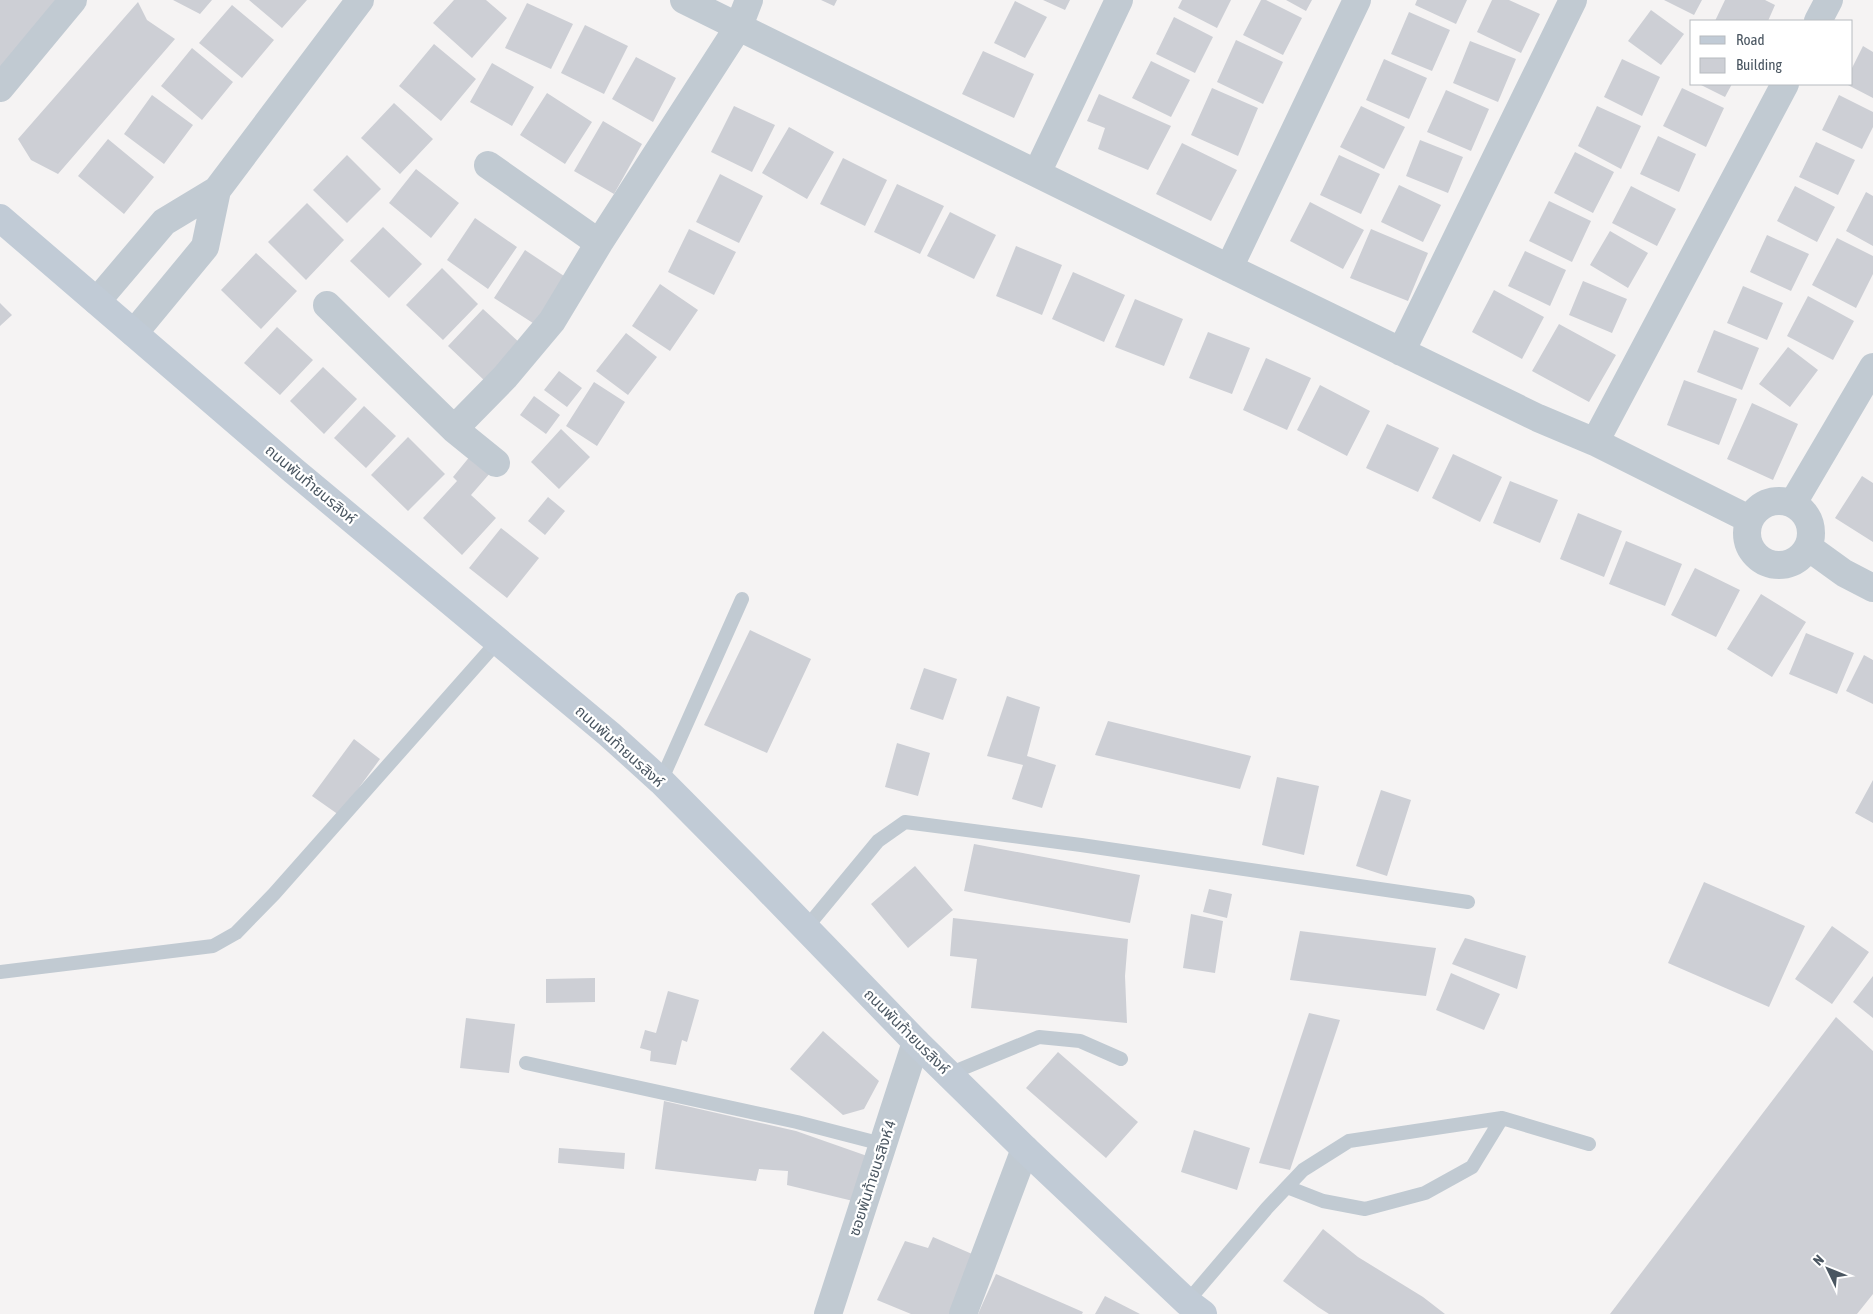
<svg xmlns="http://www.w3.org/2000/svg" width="1873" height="1314" viewBox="0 0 1873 1314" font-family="'Asap Condensed','Noto Sans Thai',sans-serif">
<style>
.building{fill:#cdcfd5}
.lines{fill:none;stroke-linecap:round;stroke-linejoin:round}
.lane{stroke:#c1cad2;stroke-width:14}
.street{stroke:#c1cad2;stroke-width:28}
.secondary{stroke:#c1cbd6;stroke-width:28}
.labels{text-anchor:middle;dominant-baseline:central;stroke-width:4.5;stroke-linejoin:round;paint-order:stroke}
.street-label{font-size:15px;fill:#4a5661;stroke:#fff}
</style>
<rect width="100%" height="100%" fill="#f5f3f3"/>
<path class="building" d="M0 0H60L0 70Z
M173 0H212L200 14Z
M249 0H307L282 28Z
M454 0H486L507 18 472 58 433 23Z
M821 0H837L834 6Z
M1043 0H1070L1065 10Z
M1182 0H1231L1217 28 1178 8Z
M1261 0H1266L1302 18 1283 55 1243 35Z
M1286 0H1312L1306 11Z
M1417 0H1467L1456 24 1415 5Z
M1492 0H1509L1540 14 1521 53 1477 32Z
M1664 0H1702L1694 15Z
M1725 0H1765L1775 5 1768 21H1715Z
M1015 1 1047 17 1025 58 994 43Z
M138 2 147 20 175 39 58 174 31 160 18 139Z
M527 3 573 24 551 69 505 48Z
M232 5 274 40 242 78 199 43Z
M1651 10 1684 34 1661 65 1628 41Z
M1409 12 1450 30 1432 71 1391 54Z
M1174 17 1213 37 1195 73 1156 54Z
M585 25 628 46 604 94 561 73Z
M1236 40 1283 62 1263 104 1217 82Z
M1470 41 1516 59 1498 102 1453 83Z
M434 44 476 79 441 121 399 86Z
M1863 46 1873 52V98L1846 84H1852V68Z
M192 48 233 82 202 120 161 86Z
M983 51 1034 74 1014 118 962 94Z
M636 57 676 78 653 122 612 99Z
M1384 59 1427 78 1409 119 1366 100Z
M1622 59 1660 77 1642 116 1604 97Z
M1151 61 1190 80 1171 117 1132 98Z
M492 63 534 87 512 126 470 102Z
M1699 84H1732L1725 97Z
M1212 88 1258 108 1238 156 1191 135Z
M1682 88 1724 108 1706 147 1663 126Z
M1446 90 1489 109 1471 151 1427 132Z
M547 93 592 122 565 164 520 135Z
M1099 94 1171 126 1148 170 1098 149 1105 128 1087 121Z
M152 95 193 125 164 164 124 134Z
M1839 95 1873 112V127L1862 149 1822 130Z
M394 103 433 139 400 174 361 138Z
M734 106 775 125 752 172 711 152Z
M1361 106 1405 127 1384 169 1340 147Z
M1597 106 1641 126 1621 169 1578 146Z
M603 121 642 144 614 194 574 171Z
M789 127 834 152 807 199 762 173Z
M1658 136 1696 154 1679 192 1640 174Z
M108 139 154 177 124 214 78 176Z
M1420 140 1463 157 1448 193 1406 176Z
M1816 142 1855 160 1838 195 1799 177Z
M1182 143 1237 170 1211 221 1156 194Z
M1575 152 1614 172 1593 213 1554 193Z
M347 155 381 189 347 223 313 190Z
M1339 155 1380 174 1361 214 1320 195Z
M843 158 887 180 865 226 820 204Z
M416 169 459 203 431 238 389 203Z
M720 174 763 196 739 243 696 222Z
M897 184 944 206 920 254 874 232Z
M1399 185 1441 205 1423 242 1381 222Z
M1631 186 1676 209 1657 246 1612 223Z
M1795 186 1835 207 1817 242 1777 221Z
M1866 192 1873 196V246L1846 231Z
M1549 201 1591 221 1572 262 1529 241Z
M1310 202 1364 230 1343 269 1290 241Z
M307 203 344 240 306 280 268 242Z
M950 212 996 235 974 279 927 256Z
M475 218 517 247 488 289 447 260Z
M383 227 422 264 389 298 350 261Z
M689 229 736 252 714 295 668 272Z
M1371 229 1428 253 1408 301 1350 278Z
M1610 231 1648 253 1628 288 1590 265Z
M1767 235 1809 254 1791 291 1750 272Z
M1837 238 1873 256V274L1856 308 1812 285Z
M1016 246 1062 265 1042 315 996 296Z
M525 250 567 278 536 325 494 298Z
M1525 251 1566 270 1550 306 1508 286Z
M256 253 297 291 261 329 221 290Z
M442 268 478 304 443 340 406 305Z
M1073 272 1125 295 1104 342 1052 319Z
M1583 281 1627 299 1612 333 1569 315Z
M660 284 698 310 670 351 632 326Z
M1743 286 1783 303 1767 340 1727 323Z
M1494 290 1544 317 1522 359 1472 332Z
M1808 296 1854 321 1833 360 1787 336Z
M1135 299 1183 319 1164 366 1115 347Z
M0 303 12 315 0 326Z
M483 309 521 344 486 382 448 346Z
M1559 324 1616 355 1589 402 1532 371Z
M277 327 313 360 280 395 244 363Z
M1714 330 1759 348 1742 390 1697 372Z
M1208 332 1250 348 1232 394 1189 378Z
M626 333 657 357 628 395 596 371Z
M1788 347 1818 370 1790 407 1759 384Z
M1266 358 1311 378 1287 430 1243 410Z
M323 367 357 399 324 434 290 401Z
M559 371 582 388 567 407 544 390Z
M1684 380 1737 399 1719 445 1667 425Z
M594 382 625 402 597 446 566 426Z
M1320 385 1370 411 1347 456 1297 430Z
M534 396 560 415 546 434 520 415Z
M1752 403 1798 424 1773 480 1727 459Z
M364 406 396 436 366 468 334 438Z
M1387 424 1439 448 1418 492 1366 468Z
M561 429 590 457 559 489 531 462Z
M408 437 445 474 408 511 371 475Z
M1453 454 1502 477 1480 522 1432 498Z
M471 455 491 472 471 495 496 518 462 555 423 518 457 481 453 477Z
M1862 476 1873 483V542L1835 518Z
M1510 481 1558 500 1540 543 1493 523Z
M548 497 565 511 545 535 528 521Z
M1578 513 1622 531 1604 577 1560 559Z
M501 528 539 558 507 598 469 568Z
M1626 541 1682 564 1665 606 1609 584Z
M1695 568 1740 590 1716 637 1671 615Z
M1761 594 1806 622 1772 677 1727 649Z
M750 630 811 659 767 753 704 725Z
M1806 633 1854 653 1837 694 1789 674Z
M1864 655 1873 660V704L1846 691Z
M924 668 957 679 943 720 910 709Z
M1007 696 1040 707 1027 756 1056 765 1042 808 1012 799 1023 765 987 756Z
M1108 721 1251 756 1240 789 1095 755Z
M354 739 380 759 339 815 312 796Z
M897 743 930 753 918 796 885 787Z
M1277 777 1319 786 1304 855 1262 845Z
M1873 780V823L1855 813Z
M1381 790 1411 800 1387 876 1356 866Z
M974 844 1140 875 1130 923 964 891Z
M915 866 953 910 908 948 871 904Z
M1704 882 1805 926 1769 1007 1668 963Z
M1209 889 1232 894 1227 918 1203 912Z
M1191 914 1223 921 1215 973 1183 968Z
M953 918 1128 939 1125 976 1127 1023 971 1008 977 959 950 956Z
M1832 926 1869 952 1832 1004 1795 979Z
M1300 931 1436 948 1426 996 1290 980Z
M1465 938 1526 956 1517 989 1452 964Z
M1451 973 1500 994 1484 1030 1436 1010Z
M1873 976V1018L1853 1002Z
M595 978V1002L546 1003V979Z
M668 991 699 1000 687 1042 682 1040 676 1065 650 1061 651 1051 640 1048 645 1030 656 1033Z
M1309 1013 1340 1020 1290 1170 1259 1163Z
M1836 1017 1873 1051V1294L1857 1314H1610Z
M466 1018 515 1024 509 1073 460 1068Z
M823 1031 879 1081 864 1109 843 1115 790 1069Z
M1058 1052 1138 1122 1106 1158 1026 1088Z
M664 1101 796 1131 870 1157 853 1201 787 1185 788 1171 759 1169 756 1181 655 1169Z
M1194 1130 1250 1148 1237 1190 1181 1172Z
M559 1148 625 1153 624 1169 558 1163Z
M1323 1229 1358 1257 1423 1297 1445 1314H1329L1318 1307 1283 1281Z
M933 1237 979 1257 955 1314H911L877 1300 905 1241 928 1248Z
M996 1274 1083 1312 1082 1314H978Z
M1105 1296 1140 1314H1095Z"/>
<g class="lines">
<path class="lane" d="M661 781 742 599
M806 928 878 841 905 822 1081 845 1468 902
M0 972 213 946 236 933 274 894 498 641
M526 1063 797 1122 882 1144
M949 1074 1039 1037 1080 1041 1121 1059
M1287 1187 1323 1201 1365 1209 1425 1193 1472 1167 1502 1118
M1187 1302 1267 1208 1303 1170 1349 1141 1502 1118 1589 1144"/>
<path class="street" d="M684 0 1229 268 1538 418 1595 442 1749 519
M1818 21 1829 0
M0 88 73 0
M488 165 599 243
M1037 173 1119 0
M1229 268 1357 0
M97 301 164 222 217 190 360 0
M327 305 454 429 496 463
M134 333 205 247 217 190
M1401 352 1573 0
M454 429 505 377 552 321 599 243 739 26 749 0
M1595 442 1785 84
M1747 533a32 32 0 1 1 64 0a32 32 0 1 1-64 0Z
M1793 503 1873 367
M1808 547 1844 573 1873 588
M828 1314 916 1042
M963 1314 1025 1149"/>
<path class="secondary" d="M0 218 294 471 609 734 661 781 763 884 916 1042 1025 1149 1187 1302 1203 1314"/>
</g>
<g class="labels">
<g class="street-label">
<text transform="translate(311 484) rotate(40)">ถนนพันท้ายนรสิงห์</text>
<text transform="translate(620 746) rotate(42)">ถนนพันท้ายนรสิงห์</text>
<text transform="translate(907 1031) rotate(45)">ถนนพันท้ายนรสิงห์</text>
<text transform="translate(872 1178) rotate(-72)">ซอยพันท้ายนรสิงห์ 4</text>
</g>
</g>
<rect x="1690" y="20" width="162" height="65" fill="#ffffff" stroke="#b7bbc0"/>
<rect x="1700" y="36" width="25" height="8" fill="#c1cbd6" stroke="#b7bbc0"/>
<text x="1736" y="45" font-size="15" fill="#4a5661">Road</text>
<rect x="1700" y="58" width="25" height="15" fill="#cdcfd5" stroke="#b7bbc0"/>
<text x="1736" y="70" font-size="15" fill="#4a5661">Building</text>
<g transform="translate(1828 1269) rotate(313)" stroke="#ffffff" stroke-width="4" paint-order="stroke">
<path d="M0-4L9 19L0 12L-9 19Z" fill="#4a5661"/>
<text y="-8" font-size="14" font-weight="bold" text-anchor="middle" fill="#4a5661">N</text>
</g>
</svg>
